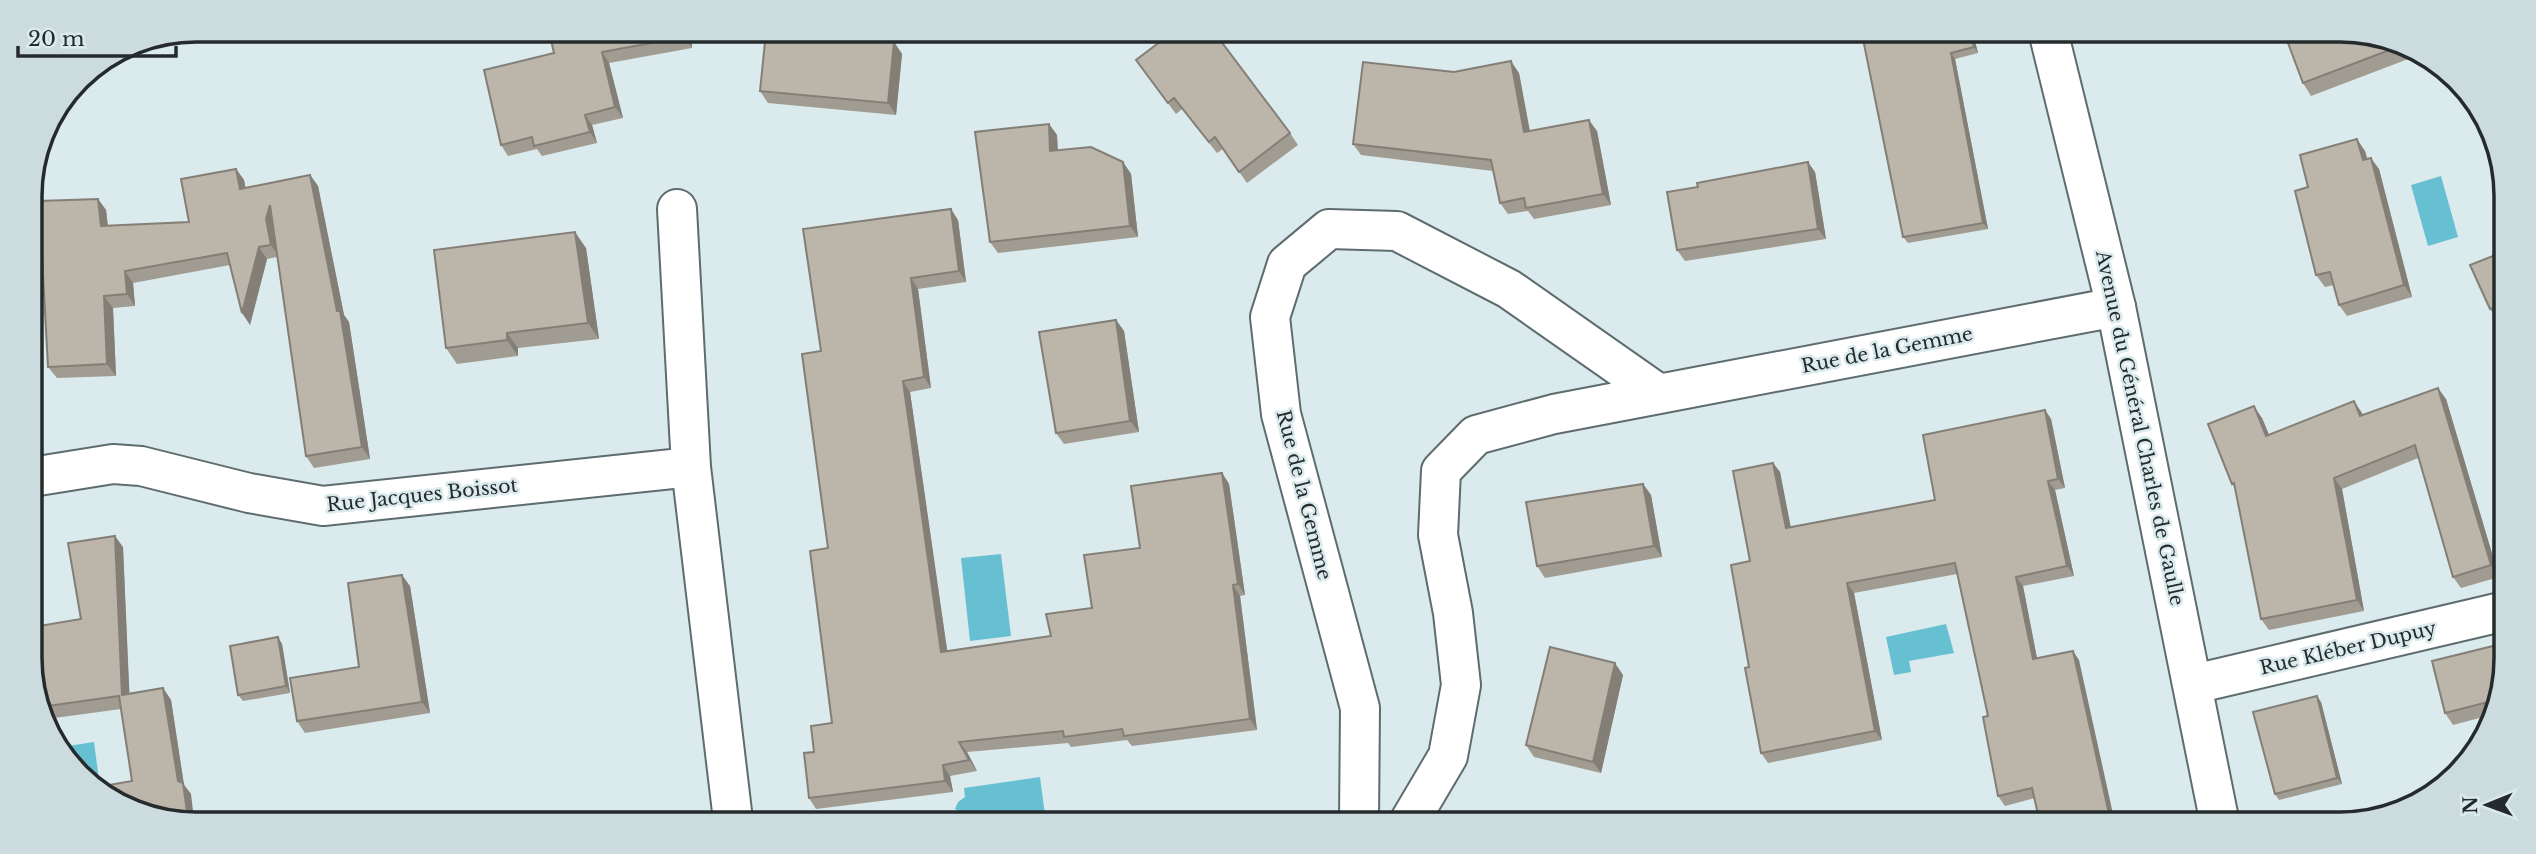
<svg xmlns="http://www.w3.org/2000/svg" width="2536" height="854" viewBox="0 0 2536 854" font-family="'Libre Baskerville',serif">
<style>
.water{fill:#67c0d2}
.lines{fill:none;stroke-linecap:round;stroke-linejoin:round}
.minor-casing{stroke:#5e6c6f;stroke-width:42}
.tertiary-casing{stroke:#5e6c6f;stroke-width:42}
.minor{stroke:#fff;stroke-width:38}
.tertiary{stroke:#fff;stroke-width:38}
.wall{fill:#a19c92}
.shaded-wall{fill:#837f77}
.building{fill:#bbb5aa;stroke:#837f77;stroke-width:2}
.labels{text-anchor:middle;dominant-baseline:central;stroke-width:5;stroke-linejoin:round;paint-order:stroke}
.street-label{font-size:19px;fill:#252b2c;stroke:#daeaed}
.rim{fill:none;stroke:#252b2c;stroke-width:3.5}
</style>
<rect width="100%" height="100%" fill="#daeaed"/>
<path class="water" d="M2441 176 2458 237 2428 246 2411 185Z
M1001 554 1011 636 970 641 961 558Z
M1946 624 1954 653 1909 661 1911 672 1894 675 1886 637Z
M94 742 99 780 92 781 71 768 61 747Z
M1040 777 1045 815 967 820V816L955 809 958 802 965 797 964 788Z"/>
<g class="lines">
<defs>
<path id="minor" d="M677 209 691 467 733 820
M32 477 113 464 141 466 249 493 323 506 691 467
M2194 684 2501 612
M1359 821 1360 708 1281 414 1270 317 1287 264 1329 229 1397 231 1509 289 1659 394 2116 307
M1409 822 1448 756 1461 685 1453 613 1438 535 1441 471 1476 435 1554 414 1659 394"/>
<path id="tertiary" d="M2049 35 2116 307 2220 824"/>
</defs>
<use href="#minor" class="minor-casing"/>
<use href="#tertiary" class="tertiary-casing"/>
<use href="#minor" class="minor"/>
<use href="#tertiary" class="tertiary"/>
</g>
<path class="wall" d="M549 31H689L691 35 692 48 609 63 623 118 592 125 597 143 542 156 537 149 508 156 501 145 554 53Z
M1725 34H1793V38L1733 43Z
M1862 34H1973L1978 53 1955 59 1988 229 1908 243 1903 237Z
M2383 36 2416 56 2311 96 2303 83Z
M894 42 902 54 896 115 768 103 760 91Z
M1136 60 1290 133 1298 145 1247 183 1223 149 1217 153 1182 109 1176 114Z
M1454 72 1519 73 1530 131H1597L1611 205 1534 219 1528 211 1508 214 1500 203 1493 171 1361 155 1353 144Z
M2445 74 2465 86 2470 97 2459 99 2450 87Z
M1049 124 1057 135 1058 150 1123 162 1131 174 1138 237 998 253 990 242Z
M2365 151 2367 159 2379 169 2412 297 2347 316 2339 305 2334 285 2325 287 2316 275 2308 187Z
M236 169 244 180 245 188 310 175 318 186 344 315 349 322 370 459 314 468 306 456 277 257 267 259 250 325 230 265 133 283 135 306 113 308 116 376 57 378 48 367 98 199 106 210 108 226 189 222Z
M1815 172 1826 239 1685 261 1677 250Z
M958 220 966 282 918 289 931 388 910 392 947 651 1051 636 1092 608 1140 548 1222 473 1229 484 1245 595 1240 596 1257 730 1132 746 1127 740 1071 747 1068 743 967 752 977 771 950 776 953 792 816 809 809 798 814 752 832 723 828 548 821 351Z
M586 248 599 339 518 348V356L457 364 446 348Z
M2503 252 2502 321 2499 322 2490 309Z
M1116 320 1124 331 1139 432 1064 444 1056 433Z
M2446 399 2499 577 2461 588 2453 577 2418 458 2342 489 2364 611 2269 630 2261 619 2236 489 2232 484 2262 418 2269 435 2362 413 2363 415Z
M2045 410 2051 419 2065 488 2055 490 2074 576 2023 586 2037 658 2079 660 2035 798 2005 806 1998 796 1988 716 1957 574 1854 593 1882 740 1768 763 1761 753 1749 667 1773 463 1780 472 1790 527 1935 500Z
M1643 484 1651 495 1662 557 1545 578 1537 566Z
M123 547 129 693 163 688 171 700 184 785 191 794 132 781 121 709 47 719 33 690 81 619Z
M410 586 430 713 305 733 297 721 359 667Z
M282 644 290 693 243 701 238 695Z
M2501 650 2500 701 2491 715 2453 725 2445 713Z
M1623 675 1601 773 1534 757 1526 745Z
M2321 702 2342 784 2279 800 2275 794Z"/>
<path class="shaded-wall" d="M684 31H689L691 35 692 48 684 37Z
M1970 34H1973L1978 53 1974 47Z
M894 42 902 54 896 115 888 103Z
M602 52 609 63 623 118 615 107Z
M1951 53 1955 59 1988 229 1983 223Z
M1511 61 1519 73 1532 144 1524 132Z
M585 115 592 125 597 143 590 132Z
M1589 120 1597 131 1611 205 1603 194Z
M1049 124 1057 135 1058 162 1050 151Z
M2357 139 2365 151 2371 171 2363 160Z
M2371 158 2379 169 2412 297 2404 285Z
M1123 162 1131 174 1138 237 1130 226Z
M1808 162 1815 172 1826 239 1818 229Z
M236 169 244 180 248 200 240 189Z
M310 175 318 186 344 315 349 322 370 459 362 447Z
M98 199 106 210 109 238 101 226Z
M270 205 279 257 271 245 266 219Z
M951 209 958 220 966 282 959 271Z
M575 232 586 248 599 339 588 323Z
M259 247 267 259 250 325 242 313Z
M125 271 133 283 135 306 127 294Z
M911 278 918 289 931 388 924 377Z
M104 296 113 308 116 376 107 364Z
M1116 320 1124 331 1139 432 1130 421Z
M507 333 518 348V356L507 340Z
M903 381 910 392 949 663 941 652Z
M2438 388 2446 399 2499 577 2491 565Z
M2354 401 2362 413 2367 427 2360 416Z
M2254 406 2262 418 2274 447 2266 436Z
M2045 410 2051 419 2065 488 2058 479Z
M1773 463 1780 472 1793 538 1786 528Z
M1222 473 1229 484 1245 595 1238 584Z
M2334 478 2342 489 2364 611 2357 600Z
M2048 481 2055 490 2074 576 2067 566Z
M1643 484 1651 495 1662 557 1654 546Z
M115 536 123 547 130 706 122 695Z
M402 575 410 586 430 713 422 702Z
M2016 577 2023 586 2039 669 2033 659Z
M1847 583 1854 593 1882 740 1875 731Z
M1233 585 1240 596 1257 730 1250 719Z
M278 637 282 644 290 693 286 686Z
M2073 651 2079 660 2115 823H2111Z
M1615 663 1623 675 1601 773 1593 762Z
M163 688 171 700 184 785 191 794 194 819H188L178 781Z
M2317 696 2321 702 2342 784 2337 778Z
M959 742 967 752 977 771 969 760Z
M943 765 950 776 953 792 945 781Z"/>
<path class="building" d="M549 31H684V37L602 52 615 107 585 115 590 132 534 146 532 137 501 145 484 70 554 53Z
M766 32 894 42 888 103 760 91Z
M1173 32H1214L1290 133 1239 172 1215 137 1209 142 1174 98 1168 103 1136 60Z
M1862 34H1970L1974 47 1951 53 1983 223 1903 237Z
M2285 35 2383 36 2400 46 2303 83Z
M1511 61 1524 132 1589 120 1603 194 1526 208 1524 198 1500 203 1491 160 1353 144 1363 62 1454 72Z
M2445 74 2462 84 2450 87Z
M1049 124 1050 151 1091 147 1123 162 1130 226 990 242 975 132Z
M2357 139 2363 160 2371 158 2404 285 2339 305 2330 272 2316 275 2295 191 2308 187 2300 155Z
M1808 162 1818 229 1677 250 1667 192 1698 187 1697 183Z
M236 169 240 189 310 175 337 311H340L362 447 306 456 270 205 266 219 271 245 259 247 242 313 227 253 125 271 127 294 104 296 107 364 48 367 39 201 98 199 101 226 189 222 181 179Z
M951 209 959 271 911 278 924 377 903 381 941 652 1051 636 1046 614 1092 608 1084 555 1140 548 1131 486 1222 473 1238 584 1233 585 1250 719 1124 736 1122 729 1064 737 1063 731 959 742 969 760 943 765 945 781 809 798 804 753 814 752 811 726 832 723 810 551 828 548 802 354 821 351 803 229Z
M575 232 588 323 507 333V340L446 348 434 250Z
M2503 252 2502 321 2497 307 2490 309 2470 265Z
M1116 320 1130 421 1056 433 1039 332Z
M2438 388 2491 565 2453 577 2415 445 2334 478 2357 600 2261 619 2234 483 2232 484 2208 424 2254 406 2266 436 2354 401 2360 416Z
M2045 410 2058 479 2048 481 2067 566 2016 577 2033 659 2073 651 2111 823H2040L2032 788 1998 796 1983 717 1988 716 1955 563 1847 583 1875 731 1761 753 1745 668 1749 667 1731 565 1750 561 1733 471 1773 463 1786 528 1935 500 1923 435Z
M1643 484 1654 546 1537 566 1526 502Z
M115 536 122 695 163 688 178 781 183 783 188 819 153 818 103 788V786L132 781 119 696 41 707 33 690V627L81 619 68 543Z
M402 575 422 702 297 721 290 678 359 667 348 583Z
M278 637 286 686 238 695 230 646Z
M2497 645 2499 652H2501L2500 699 2445 713 2432 661Z
M1550 647 1615 663 1593 762 1526 745Z
M2317 696 2337 778 2275 794 2253 712Z
M627 813V820H587V819Z"/>
<g class="labels">
<g class="street-label">
<text transform="translate(1887 350) rotate(-11)">Rue de la Gemme</text>
<text transform="translate(2140 428) rotate(78)">Avenue du Général Charles de Gaulle</text>
<text transform="translate(422 495) rotate(-6)">Rue Jacques Boissot</text>
<text transform="translate(1304 495) rotate(76)">Rue de la Gemme</text>
<text transform="translate(2348 648) rotate(-13)">Rue Kléber Dupuy</text>
</g>
</g>
<path d="M0 0H2536V854H0ZM196 42H2340A154 154 0 0 1 2494 196V658A154 154 0 0 1 2340 812H196A154 154 0 0 1 42 658V196A154 154 0 0 1 196 42Z" fill="#ccdbde" fill-rule="evenodd"/>
<path class="rim" d="M196 42H2340A154 154 0 0 1 2494 196V658A154 154 0 0 1 2340 812H196A154 154 0 0 1 42 658V196A154 154 0 0 1 196 42Z"/>
<g transform="translate(2487 805) rotate(269)" stroke="#daeaed" stroke-width="5" paint-order="stroke">
<path d="M0-5L12 26L0 18L-12 26Z" fill="#252b2c"/>
<text y="-10" font-size="19" font-weight="bold" text-anchor="middle" fill="#252b2c">N</text>
</g>
<path d="M18 46v10h158v-10" fill="none" stroke="#252b2c" stroke-width="3.5"/>
<text x="28" y="46" font-size="21" fill="#252b2c" stroke="#daeaed" stroke-width="5" paint-order="stroke">20 m</text>
</svg>
